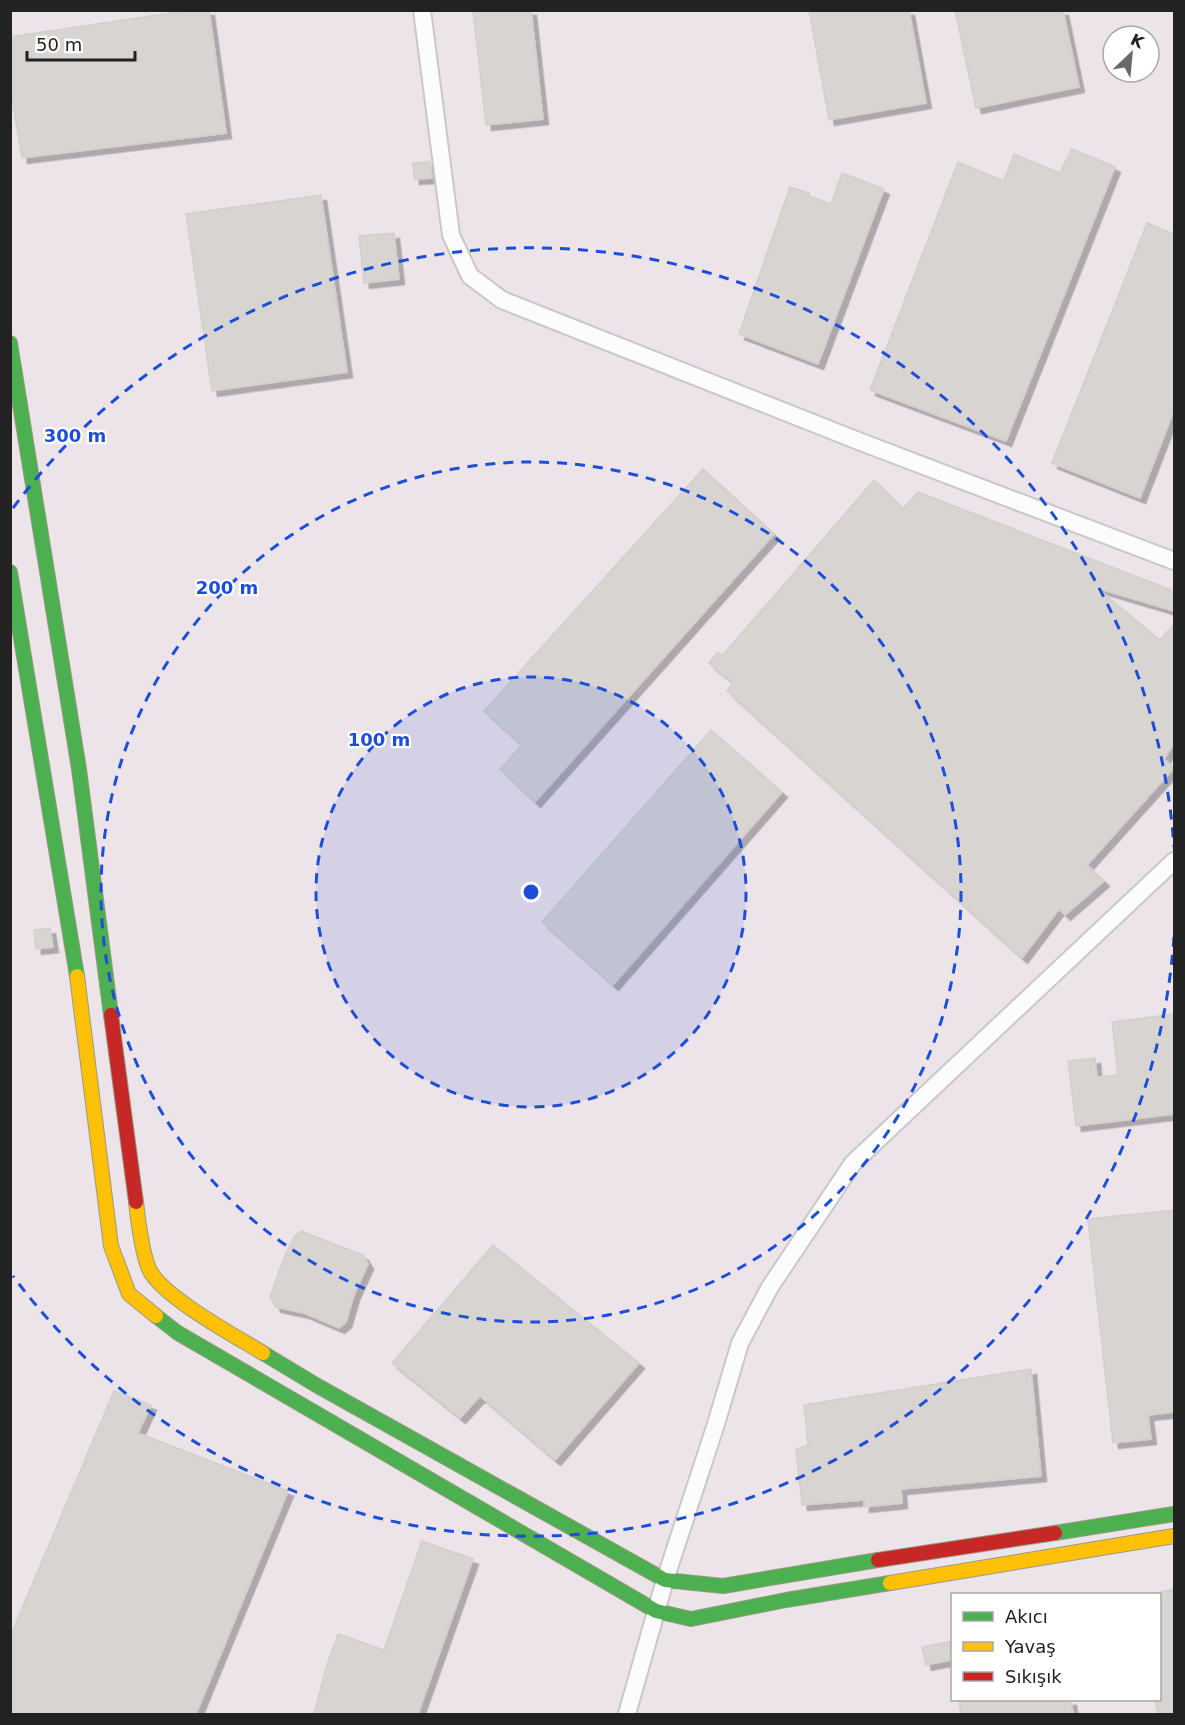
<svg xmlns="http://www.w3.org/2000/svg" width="1185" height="1725" viewBox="0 0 1185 1725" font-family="'DejaVu Sans',sans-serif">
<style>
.industrial{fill:#ede4e9;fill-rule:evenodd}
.building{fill:#d7d4d2;stroke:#d3d0cc;stroke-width:1.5;filter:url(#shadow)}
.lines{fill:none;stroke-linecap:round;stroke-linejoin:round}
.street-casing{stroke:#c9c8c7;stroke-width:20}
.fast-casing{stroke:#999a82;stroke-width:16}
.slow-casing{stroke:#999a82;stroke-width:16}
.jam-casing{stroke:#999a82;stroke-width:16}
.street{stroke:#fdfcfc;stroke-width:16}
.fast{stroke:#4caf50;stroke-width:14}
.slow{stroke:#ffc107;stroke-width:14}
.jam{stroke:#c62828;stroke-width:14}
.ring{fill:none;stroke:#1d4ed8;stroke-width:3;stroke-dasharray:10 8}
.centre{fill:#1d4ed8;stroke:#fff;stroke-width:3}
.ring-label{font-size:18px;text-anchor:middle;font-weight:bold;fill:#1d4ed8;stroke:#fff;stroke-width:4.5;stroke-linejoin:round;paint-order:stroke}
</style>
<defs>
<filter id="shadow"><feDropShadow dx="5.5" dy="5.5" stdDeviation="0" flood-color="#0004"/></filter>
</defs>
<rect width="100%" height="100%" fill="#f0eeeb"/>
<path class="industrial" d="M11 11H1174V1714H11ZM1113 36H1149V72H1113ZM952 1594H1160V1700H952Z"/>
<path class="building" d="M191 10H209L226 133 22 158 10 87V37Z
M473 10H531L543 119 486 125Z
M809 10H909L926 103 829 120Z
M955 10H1063L1079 87 976 108Z
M1072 149 1115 167 1006 441 870 390 958 162 1004 181 1014 154 1060 173Z
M430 162 432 178 414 179 413 163Z
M842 173 884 189 818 364 739 334 790 187 809 193V196L831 204Z
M321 195 347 372 212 391 186 214Z
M1147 223 1174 234V410L1140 498 1052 463Z
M394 233 399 279 364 283 359 236Z
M703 469 774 534 535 802 500 769 522 745 484 711Z
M874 480 903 509 918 492 1174 591V611L1097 588 1160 640 1174 624V743L1164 759 1174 768 1087 865 1104 881 1065 915 1059 909 1022 958 727 691 733 683 709 663 718 652 722 656Z
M711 730 782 792 613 985 542 922Z
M50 928 53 947 36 949 34 930Z
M1174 1014V1114L1076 1126 1068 1061 1095 1058 1097 1077 1118 1075 1112 1022Z
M1174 1210V1412L1148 1415 1151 1439 1113 1443 1088 1219Z
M301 1231 363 1255 368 1264 354 1295 346 1322 339 1328 304 1313 276 1307 270 1297 284 1258 294 1237Z
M493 1245 639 1363 555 1460 480 1396 460 1418 392 1363Z
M1031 1369 1041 1476 901 1489 902 1503 864 1507V1500L802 1505 796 1449 808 1445 804 1405Z
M114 1391 151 1405 138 1433 288 1491 196 1714H10V1637Z
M422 1541 473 1559 418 1714H314L326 1668 338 1634 384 1650Z
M1174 1589V1714H1158L1155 1700H1160V1592Z
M952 1641V1660L926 1665 922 1647Z
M959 1700H1071L1073 1714H961Z"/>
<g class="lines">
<defs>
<path id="street" d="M422 10 451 235 470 276 502 300 861 442 1174 561
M627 1714 665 1580 716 1424 740 1343 770 1287 853 1163 1174 861"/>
<path id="fast" d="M10 343 79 769 111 1015
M10 572 77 976
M156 1316 178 1333 656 1611 691 1619 786 1600 890 1583
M263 1353 316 1385 665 1580 723 1586 878 1560
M1055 1533 1174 1514"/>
<path id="slow" d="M77 976 111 1246 129 1294 156 1316
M136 1202C138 1220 142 1255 150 1271 165 1298 235 1336 263 1353
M890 1583 1174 1536"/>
<path id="jam" d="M111 1015 136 1202
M878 1560 1055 1533"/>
</defs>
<use href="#street" class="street-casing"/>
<use href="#fast" class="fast-casing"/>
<use href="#slow" class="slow-casing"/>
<use href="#jam" class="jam-casing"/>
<use href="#street" class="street"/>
<use href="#fast" class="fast"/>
<use href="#slow" class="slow"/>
<use href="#jam" class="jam"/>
</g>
<circle cx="531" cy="892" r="215" fill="#1d4ed8" fill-opacity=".12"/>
<g class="ring">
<circle cx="531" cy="892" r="215"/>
<circle cx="531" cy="892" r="430"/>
<path d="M1174 937A645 645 0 0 1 13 1276M13 508A645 645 0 0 1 1174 847"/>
</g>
<circle cx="531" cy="892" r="9" class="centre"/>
<g class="ring-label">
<text x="75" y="442">300 m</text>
<text x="227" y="594">200 m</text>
<text x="379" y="746">100 m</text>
</g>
<rect width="1185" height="1725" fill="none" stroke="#222222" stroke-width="24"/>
<rect x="951" y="1593" width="210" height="108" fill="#ffffff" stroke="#a7a7a7" stroke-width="1.5"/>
<rect x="963" y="1612" width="30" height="9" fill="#4caf50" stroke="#a7a7a7" stroke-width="1.5"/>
<text x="1005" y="1623" font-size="18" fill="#222222">Akıcı</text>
<rect x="963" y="1642" width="30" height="9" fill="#ffc107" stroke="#a7a7a7" stroke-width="1.5"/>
<text x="1005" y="1653" font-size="18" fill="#222222">Yavaş</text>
<rect x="963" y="1672" width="30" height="9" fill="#c62828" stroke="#a7a7a7" stroke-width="1.5"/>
<text x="1005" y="1683" font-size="18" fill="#222222">Sıkışık</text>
<g transform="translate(1131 54) rotate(26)"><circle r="28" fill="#ffffff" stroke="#a7a7a7" stroke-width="1.5"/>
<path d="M0-4.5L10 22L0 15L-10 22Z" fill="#6a6968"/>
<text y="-9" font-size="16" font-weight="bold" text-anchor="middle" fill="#222222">K</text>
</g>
<path d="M27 51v9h108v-9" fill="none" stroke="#222222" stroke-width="3"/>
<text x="36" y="51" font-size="18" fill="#222222" stroke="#ffffff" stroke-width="4.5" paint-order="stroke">50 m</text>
</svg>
